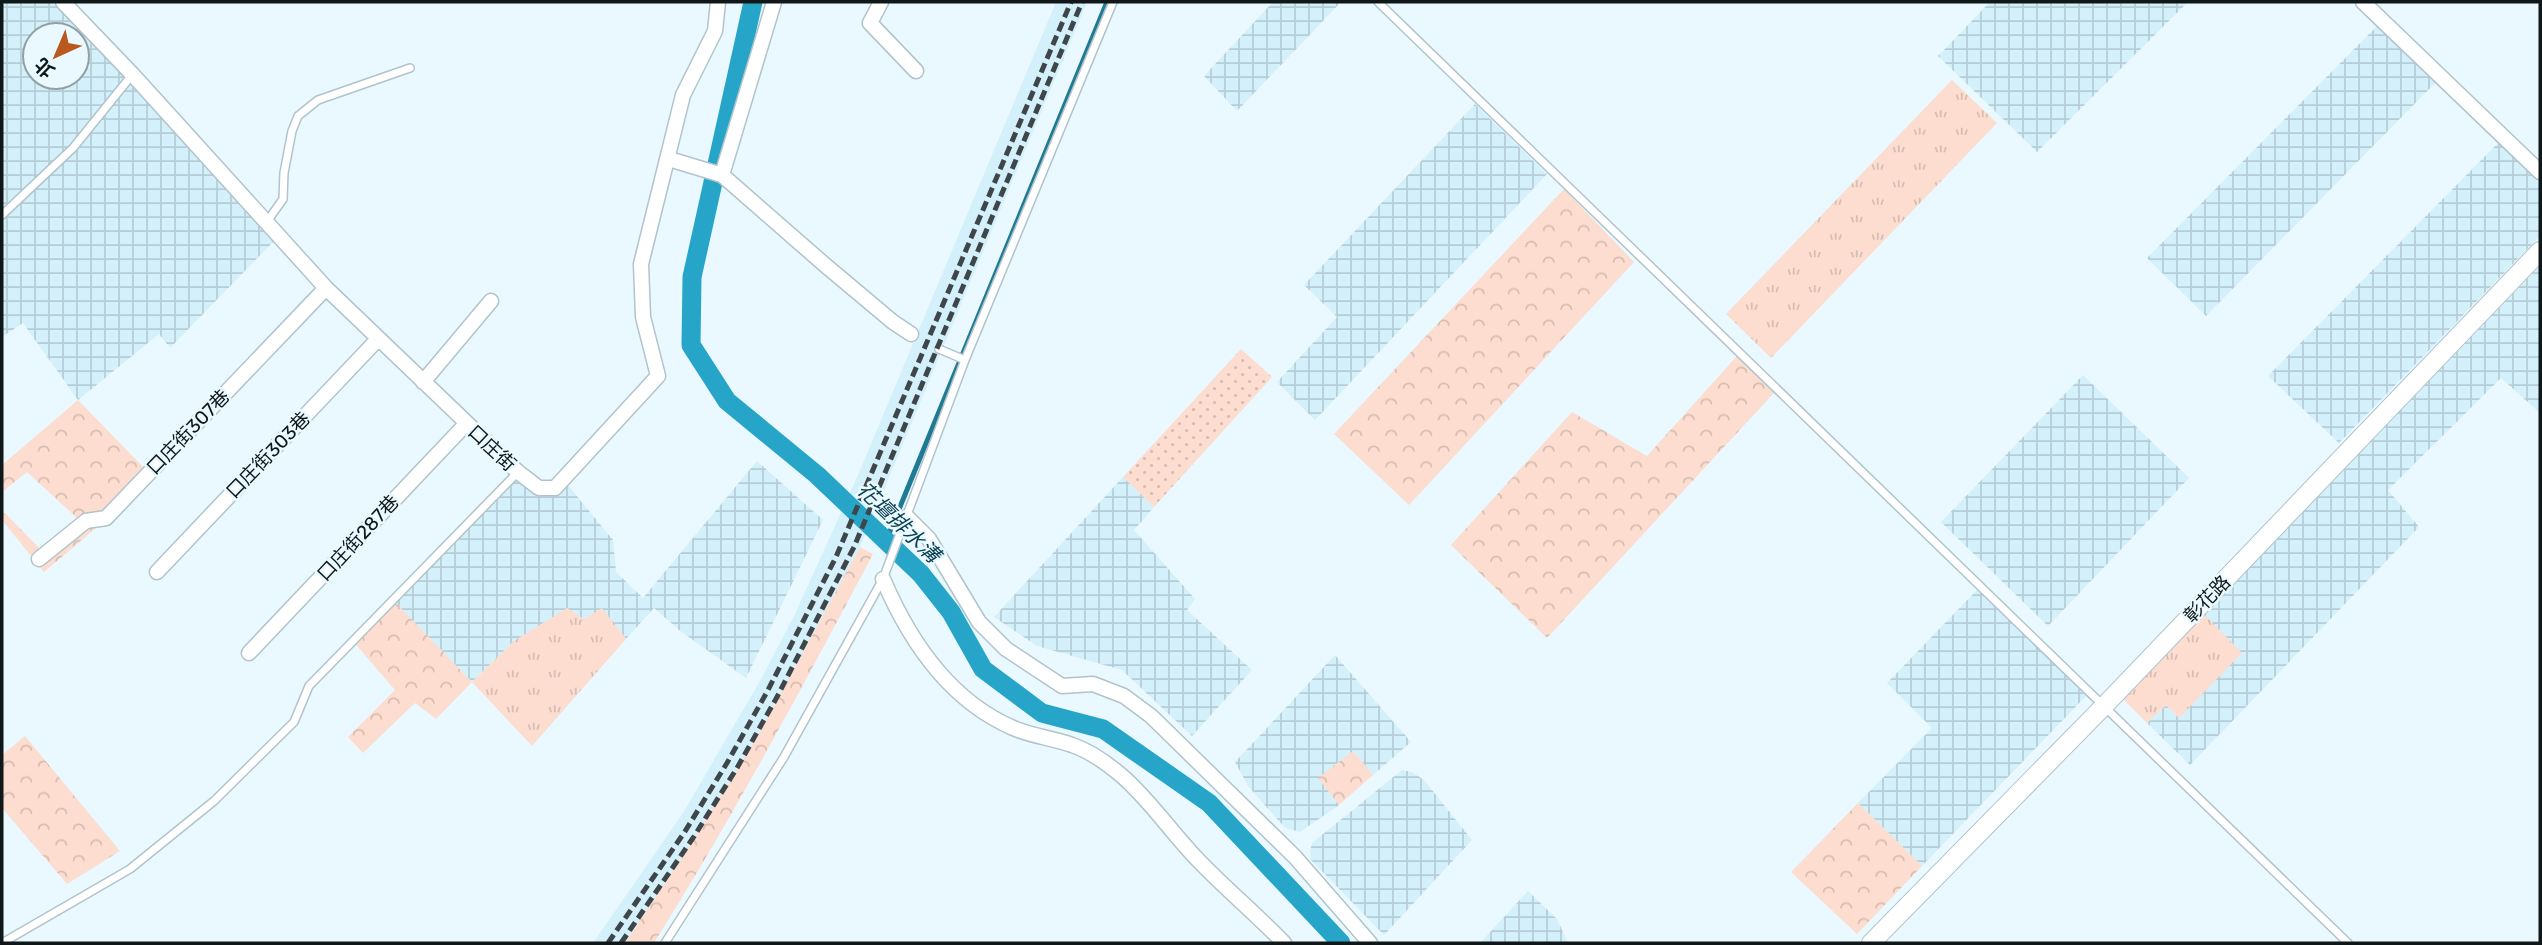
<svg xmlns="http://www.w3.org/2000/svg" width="2542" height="945" viewBox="0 0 2542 945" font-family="Rubik,'Noto Sans TC',sans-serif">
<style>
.built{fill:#d4f0fb}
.industrial{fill:url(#industrial-grid);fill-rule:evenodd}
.grass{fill:url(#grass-tufts)}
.forest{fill:url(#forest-crowns)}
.park{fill:url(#park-dots)}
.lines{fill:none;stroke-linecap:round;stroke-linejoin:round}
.stream{stroke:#207a94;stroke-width:5}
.canal{stroke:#27a5c8;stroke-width:19}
.service-casing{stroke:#b1c4cb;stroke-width:10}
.minor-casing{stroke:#b1c4cb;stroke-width:17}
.tertiary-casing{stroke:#b1c4cb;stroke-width:20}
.service{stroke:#fff;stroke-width:7}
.minor{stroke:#fff;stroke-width:14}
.tertiary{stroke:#fff;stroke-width:18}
.rail{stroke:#3e4649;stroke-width:5;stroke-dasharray:10 5;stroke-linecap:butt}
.labels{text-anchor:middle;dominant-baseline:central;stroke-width:5;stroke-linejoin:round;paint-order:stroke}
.street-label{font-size:19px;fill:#101719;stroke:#e9f9ff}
.water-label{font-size:21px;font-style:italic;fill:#0b404f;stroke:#e9f9ff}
</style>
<defs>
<pattern id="industrial-grid" width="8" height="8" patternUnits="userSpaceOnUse" patternTransform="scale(1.75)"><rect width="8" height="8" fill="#d4f0fb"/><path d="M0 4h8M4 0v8" fill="none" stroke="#b5cdd7"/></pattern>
<pattern id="grass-tufts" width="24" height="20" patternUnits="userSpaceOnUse" patternTransform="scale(1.75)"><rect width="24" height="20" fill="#fcddcf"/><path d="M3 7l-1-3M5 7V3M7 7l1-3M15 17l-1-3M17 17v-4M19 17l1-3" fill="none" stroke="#d7bdb1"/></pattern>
<pattern id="forest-crowns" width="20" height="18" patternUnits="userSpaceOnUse" patternTransform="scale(1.75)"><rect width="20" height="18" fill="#fcddcf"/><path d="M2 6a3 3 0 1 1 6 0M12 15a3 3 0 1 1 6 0" fill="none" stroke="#d7bdb1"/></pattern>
<pattern id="park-dots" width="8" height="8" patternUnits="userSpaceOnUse" patternTransform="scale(1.75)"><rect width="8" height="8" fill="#fcddcf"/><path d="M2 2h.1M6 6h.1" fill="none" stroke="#d7bdb1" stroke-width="1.8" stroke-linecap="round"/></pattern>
</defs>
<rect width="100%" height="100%" fill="#e9f9ff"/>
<path class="built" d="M1056 2H1087L860 547 759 734 687 850 625 943H593L683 813 760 681 795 614 858 475Z"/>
<path class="industrial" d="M2 2H66L275 240 170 348 159 334 78 400 23 323 2 337ZM35 35H77V77H35Z
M1273 2H1341L1237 111 1204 76Z
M1990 2H2188L2037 152 1938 56Z
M2381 22 2439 79 2206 316 2147 258Z
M1475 104 1547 174 1315 420 1277 382 1337 317 1304 285Z
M2499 142 2540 184V236L2339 443 2268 376Z
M2540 262V413L2501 378 2388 490 2419 527 2190 765 2147 723 2166 705 2178 717 2199 609Z
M2083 375 2189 478 2048 626 1941 522Z
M757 461 823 520 746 678 679 630 654 608 626 639 602 609 584 619 514 641 472 682 392 599 513 473 539 496H547L567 484 613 540 616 572 643 598Z
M1123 477 1154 507 1134 530 1195 599 1187 610 1252 670 1192 736 1122 670 1037 646 994 617Z
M1978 589 2086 696 1922 866 1858 803 1932 728 1887 683Z
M1335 655 1411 742 1373 775 1353 751 1319 778 1339 805 1300 832 1285 828 1248 786 1235 762Z
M1402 770 1412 772 1424 780 1472 840 1384 935 1311 860 1310 852 1312 843Z
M1528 891 1557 919 1568 943H1480Z"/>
<path class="grass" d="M1952 80 1997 123 1771 358 1726 314Z
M567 608 584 619 602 608 626 639 532 746 472 682 514 641Z
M2199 609 2242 653 2179 718 2166 705 2147 723 2121 697Z"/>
<path class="forest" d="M1564 189 1634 262 1409 505 1334 434Z
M1737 356 1774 393 1547 638 1451 545 1572 412 1647 456Z
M78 400 149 473 103 522 44 572 2 520V514L5 513 42 551 77 518 27 472 2 492V465Z
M860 547 873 554C803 686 733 817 654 943H625L687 850 759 734Z
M392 599 472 682 436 719 415 703 363 753 348 737 395 690 352 640Z
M25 736 120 851 67 884 2 808V755Z
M1353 751 1373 775 1339 805 1318 778Z
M1858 803 1922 866 1857 934 1791 872Z"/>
<path class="park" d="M1241 349 1272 377 1154 507 1123 477Z"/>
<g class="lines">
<path class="stream" d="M886 541 1107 2"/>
<path class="canal" d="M753 2 692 277 691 345 727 401 817 475 921 574 951 612 983 669 1042 713 1103 729 1209 803 1341 943"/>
<defs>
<path id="service" d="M1378 2 2348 943
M2 215 73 148 132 75
M266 223 283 199 284 173 292 131 298 116 318 100 410 68
M939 349 965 360
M2 943 130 869 214 801 294 722 309 686 518 472
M665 943 784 757 883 579 965 360 1113 2"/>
<path id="minor" d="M63 2 133 75 326 288 518 472 539 488H555L658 376 643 317 641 264 683 95 715 31 718 2
M881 2 870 23 916 71
M2363 2 2540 172
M669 159 722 175 825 265 893 322 911 334
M722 175 774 2
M423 382 491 301
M907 517 929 539 979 622 1006 649 1062 686 1093 684 1124 696 1151 716 1295 857 1370 943
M39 559 86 521 106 518 326 288
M157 572 378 339
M883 579C909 640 948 699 1011 727 1030 736 1053 738 1072 745 1090 751 1108 764 1122 776 1151 801 1173 835 1200 862 1227 890 1257 915 1284 943
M249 653 466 424"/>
<path id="tertiary" d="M1871 943 2104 706 2540 251"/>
</defs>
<use href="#service" class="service-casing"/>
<use href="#minor" class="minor-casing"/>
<use href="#tertiary" class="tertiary-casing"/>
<use href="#service" class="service"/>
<use href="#minor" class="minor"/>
<use href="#tertiary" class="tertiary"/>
<path class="rail" d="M608 943 684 833 727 763 767 692 836 557 1071 2
M621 943 693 838 737 768 777 697 854 547 1082 2"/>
</g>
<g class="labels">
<g class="street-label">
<text transform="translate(188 432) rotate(-46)">口庄街307巷</text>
<text transform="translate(492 448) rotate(43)">口庄街</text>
<text transform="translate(268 455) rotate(-46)">口庄街303巷</text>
<text transform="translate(358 538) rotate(-47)">口庄街287巷</text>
<text transform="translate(2207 599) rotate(-46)">彰花路</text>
</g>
<g class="water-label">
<text transform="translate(899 522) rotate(44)">花壇排水溝</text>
</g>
</g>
<rect width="2542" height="945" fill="none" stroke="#101719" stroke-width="7"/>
<g transform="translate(56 56) rotate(224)"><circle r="33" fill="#e9f9ff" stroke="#929fa3" stroke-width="2"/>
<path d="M0-5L12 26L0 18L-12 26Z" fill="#ba581e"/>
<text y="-10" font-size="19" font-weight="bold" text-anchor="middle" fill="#101719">北</text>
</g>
</svg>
